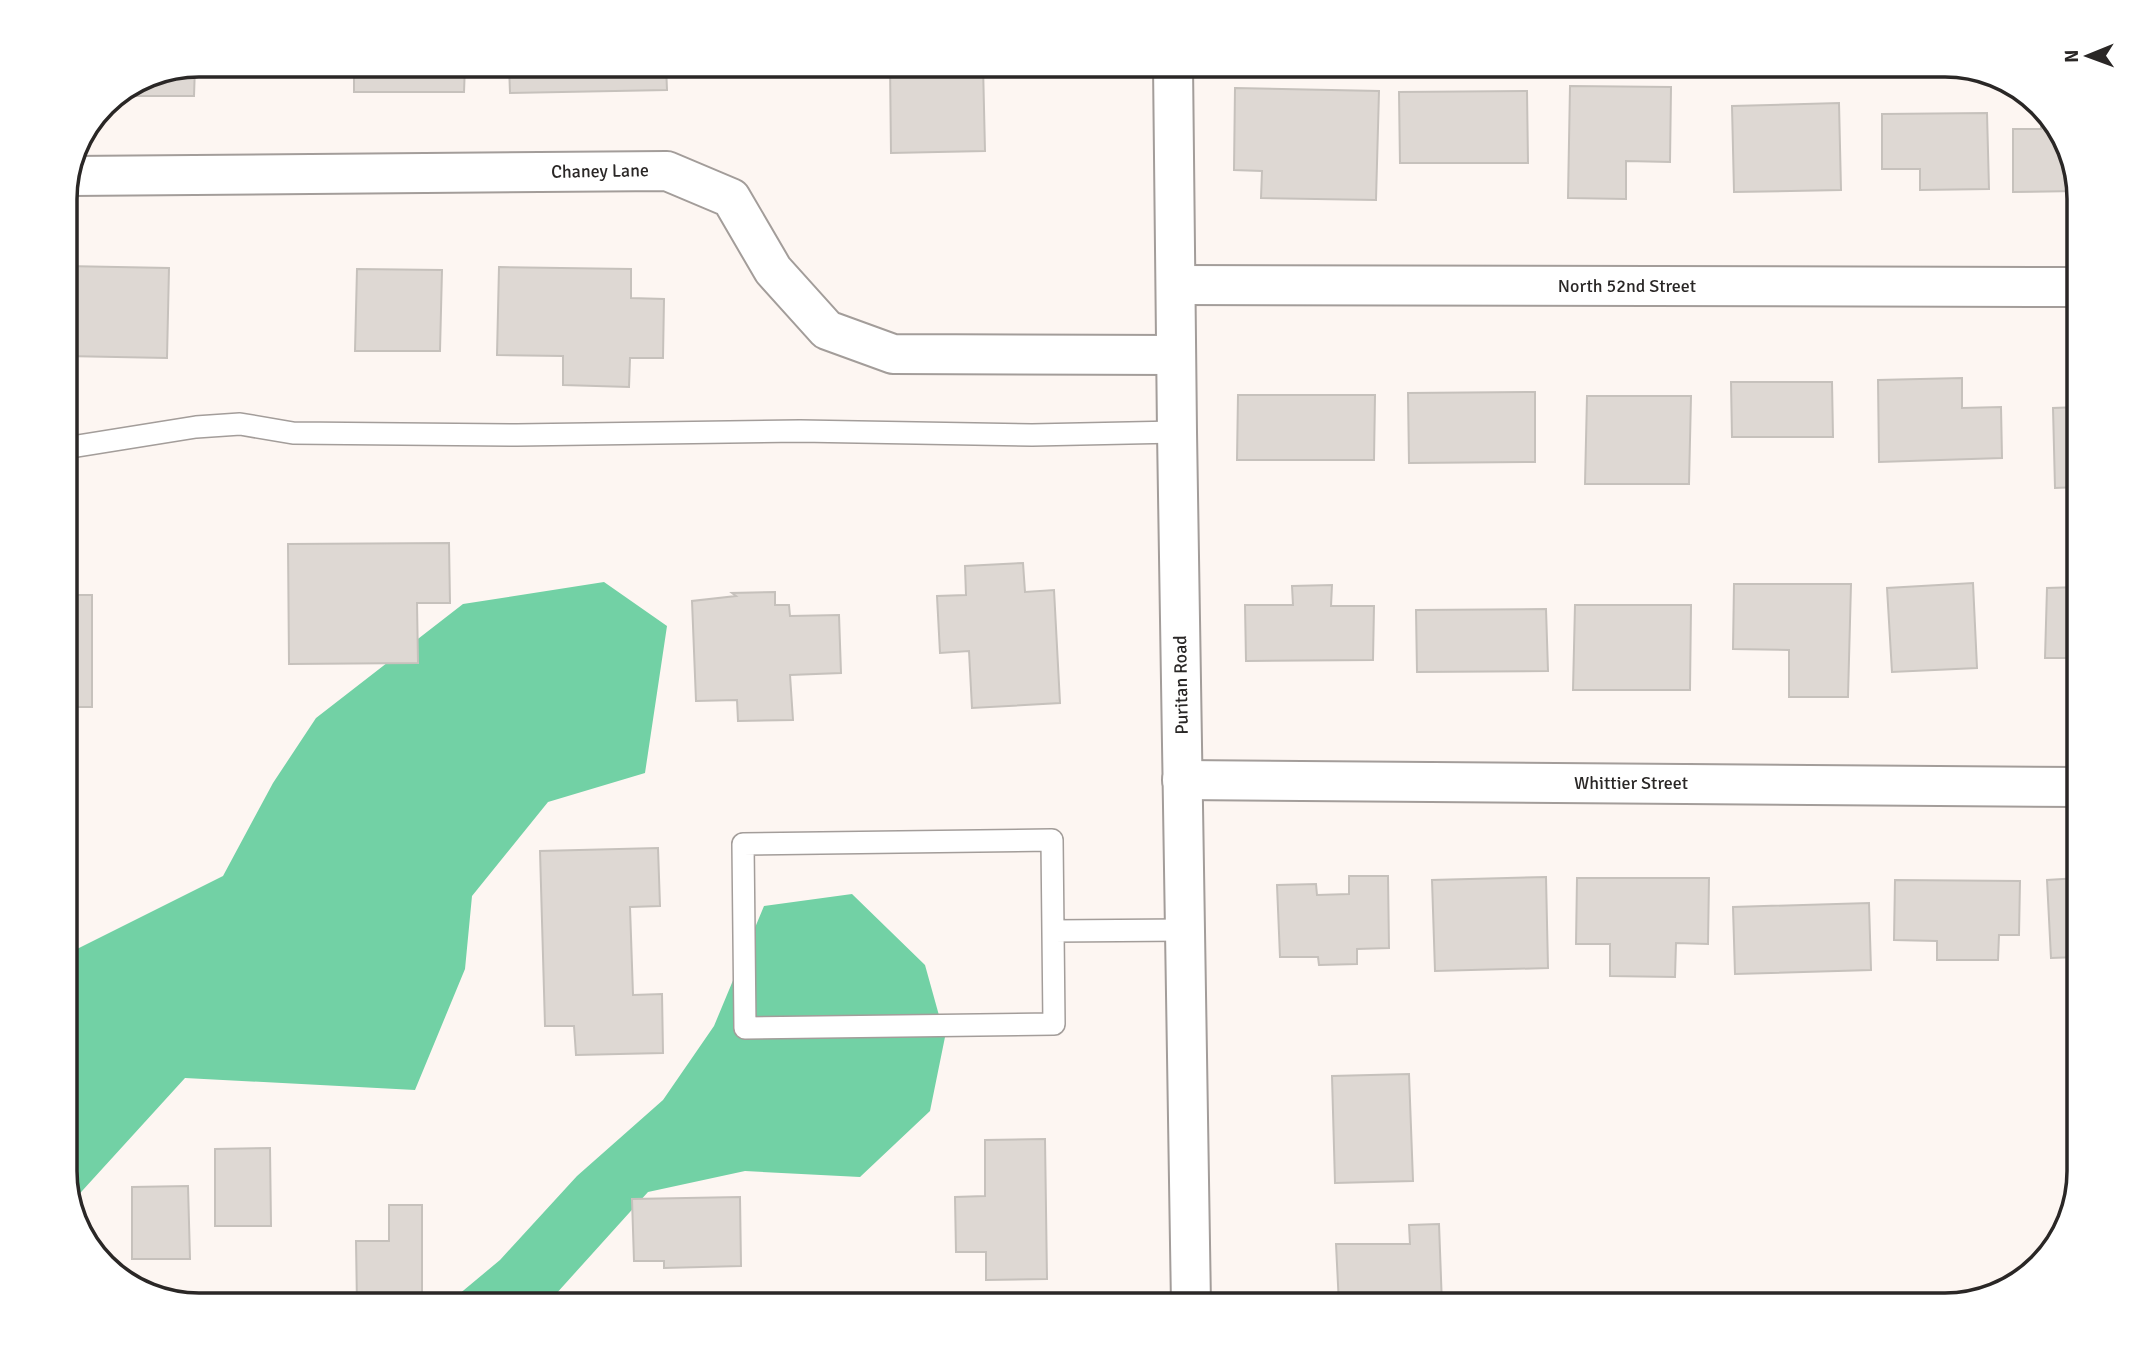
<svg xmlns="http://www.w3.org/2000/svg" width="2144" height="1370" viewBox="0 0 2144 1370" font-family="Signika,sans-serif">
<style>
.forest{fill:#72d1a5}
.building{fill:#ded8d3;stroke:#c6c1bc;stroke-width:2}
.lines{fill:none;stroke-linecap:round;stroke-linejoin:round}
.lane-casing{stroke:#a39d9a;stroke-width:24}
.street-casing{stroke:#a39d9a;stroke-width:42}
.secondary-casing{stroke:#a39d9a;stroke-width:42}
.lane{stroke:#fff;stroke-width:21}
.street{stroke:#fff;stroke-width:38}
.secondary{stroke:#fff;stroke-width:38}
.labels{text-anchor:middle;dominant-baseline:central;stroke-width:7;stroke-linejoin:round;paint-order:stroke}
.street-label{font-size:18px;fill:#2a2726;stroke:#fff}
.rim{fill:none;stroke:#2a2726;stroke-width:3.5}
</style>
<rect width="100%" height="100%" fill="#fdf6f2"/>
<path class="forest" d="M604 582 667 626 645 773 548 802 472 896 465 969 415 1090 185 1078 72 1202 65 1180V955L223 876 273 783 316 718 463 604Z
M852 894 925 965 945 1037 930 1111 860 1177 745 1171 648 1192 546 1305H446L500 1260 577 1176 663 1100 714 1026 764 906Z"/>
<path class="building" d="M354 65H465L464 92H354Z
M509 65H666L667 90 510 93Z
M890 65H983L985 151 891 153Z
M195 66 194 96H116L148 75Z
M1570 86 1671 87 1670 162 1626 161V199L1568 198Z
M1235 88 1379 91 1376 200 1261 198 1262 171 1234 170Z
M1527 91 1528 163H1400L1399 92Z
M1839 103 1841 190 1734 192 1732 106Z
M2041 110 2062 132 2077 191 2013 192V129H2041Z
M1987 113 1989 189 1920 190V169H1882V114Z
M65 266 169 268 167 358 65 356Z
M499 267 631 269V298L664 299 663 358H630L629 387 563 385V356L497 355Z
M357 269 442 270 440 351H355Z
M1962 378V408L2001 407 2002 458 1879 462 1878 380Z
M1731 382H1832L1833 437H1732Z
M1535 392V462L1409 463 1408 393Z
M1238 395H1375L1374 460H1237Z
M1587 396H1691L1689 484H1585Z
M2079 407V487L2055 488 2053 408Z
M449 543 450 603H417L418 663 289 664 288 544Z
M1023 563 1025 592 1054 590 1060 703 972 708 969 651 940 653 937 596 966 595 965 566Z
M1973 583 1977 668 1892 672 1887 588Z
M1734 584H1851L1848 697H1789V650L1733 649Z
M1332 585 1331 606H1374L1373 660 1246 661 1245 605H1293L1292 586Z
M2079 587V658H2045L2047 588Z
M775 592V605H789L790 616 839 615 841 673 790 675 793 720 738 721 737 700 696 701 692 601 736 596 732 593Z
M65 595H92V707H65Z
M1575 605H1691L1690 690H1573Z
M1546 609 1548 671 1417 672 1416 610Z
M658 848 660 906 630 907 633 995 662 994 663 1053 576 1055 574 1026H545L540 851Z
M1349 876H1388L1389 948 1357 949V964L1319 965 1318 957H1280L1277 885 1316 884 1317 895 1349 894Z
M1546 877 1548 968 1435 971 1432 880Z
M1577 878H1709L1708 944 1676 943 1675 977 1610 976V944H1576Z
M2079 878V957L2051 958 2047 880Z
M1895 880 2020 881 2019 935H1999L1998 960H1937V941L1894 940Z
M1869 903 1871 970 1735 974 1733 907Z
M1409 1074 1413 1181 1335 1183 1332 1076Z
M1045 1139 1047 1279 986 1280V1252H956L955 1197 985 1196V1140Z
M270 1148 271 1226H215V1149Z
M188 1186 190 1259H132V1187Z
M740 1197 741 1266 664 1268V1261H634L632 1199Z
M389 1205H422V1305H357L356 1241H389Z
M1439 1224 1442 1305H1339L1336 1244H1410L1409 1225Z"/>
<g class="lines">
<defs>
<path id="lane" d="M65 448 196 427 240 424 293 433 517 435 800 431 1032 435 1177 432
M1052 840 1054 1024 745 1028 743 844Z
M1053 931 1185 930"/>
<path id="street" d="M71 176 667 171 731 198 773 270 827 330 893 354 1176 355
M1176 285 2079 287
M1182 780 2079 787"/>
<path id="secondary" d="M1173 65 1177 432 1191 1305"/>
</defs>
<use href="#lane" class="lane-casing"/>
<use href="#street" class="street-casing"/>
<use href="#secondary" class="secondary-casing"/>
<use href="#lane" class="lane"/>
<use href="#street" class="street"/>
<use href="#secondary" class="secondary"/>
</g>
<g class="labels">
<g class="street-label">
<text transform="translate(600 171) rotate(-1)">Chaney Lane</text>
<text x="1627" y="286">North 52nd Street</text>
<text transform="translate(1181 685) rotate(-91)">Puritan Road</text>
<text x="1631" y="783">Whittier Street</text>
</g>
</g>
<path d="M0 0H2144V1370H0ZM199 77H1945A122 122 0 0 1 2067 199V1171A122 122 0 0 1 1945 1293H199A122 122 0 0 1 77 1171V199A122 122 0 0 1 199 77Z" fill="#fff" fill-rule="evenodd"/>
<path class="rim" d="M199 77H1945A122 122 0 0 1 2067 199V1171A122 122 0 0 1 1945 1293H199A122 122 0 0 1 77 1171V199A122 122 0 0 1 199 77Z"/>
<g transform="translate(2088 56) rotate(269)" stroke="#ffffff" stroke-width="5" paint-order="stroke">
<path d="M0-5L12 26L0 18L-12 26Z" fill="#2a2726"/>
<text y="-10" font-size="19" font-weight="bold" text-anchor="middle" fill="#2a2726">N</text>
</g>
</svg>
